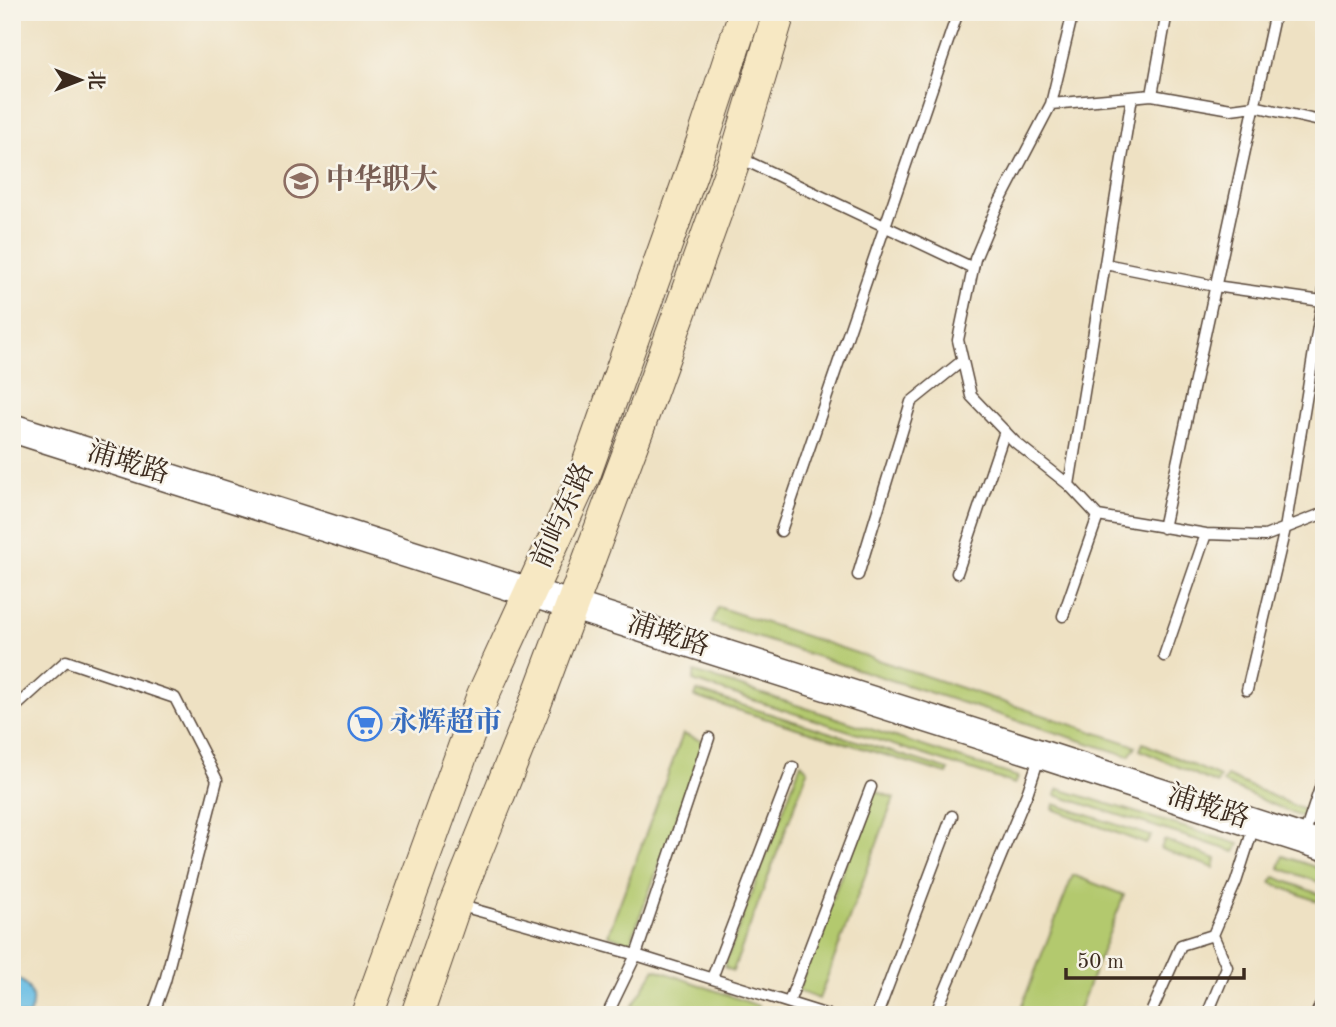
<svg xmlns="http://www.w3.org/2000/svg" width="1336" height="1027" viewBox="0 0 1336 1027" font-family="'Old Standard TT','Noto Serif SC',serif">
<style>
.green{fill:#b3c96e;stroke:#777a46;stroke-width:2}
.water{fill:#67bde4;stroke:#517481;stroke-width:2}
.lines{fill:none;stroke-linecap:round;stroke-linejoin:round}
.service-casing{stroke:#564537;stroke-width:13}
.tertiary-casing{stroke:#564537;stroke-width:31}
.secondary-casing{stroke:#564537;stroke-width:34}
.service{stroke:#fff;stroke-width:10}
.tertiary{stroke:#fff;stroke-width:28}
.secondary{stroke:#f7e8c3;stroke-width:32}
.labels{text-anchor:middle;dominant-baseline:central;stroke-width:5;stroke-linejoin:round;paint-order:stroke}
.education-label{font-size:28px;font-weight:bold;fill:#785e54;stroke:#f7f3e8;text-anchor:start}
.street-label{font-size:28px;fill:#3b2a1e;stroke:#f7f3e8}
.shop-label{font-size:28px;font-weight:bold;fill:#366cbe;stroke:#f7f3e8;text-anchor:start}
</style>
<rect width="100%" height="100%" fill="#f7f3e8"/>
<filter id="ink" filterUnits="userSpaceOnUse"><feTurbulence type="fractalNoise" baseFrequency=".0143" numOctaves="2"/><feDisplacementMap in="SourceGraphic" scale="14" xChannelSelector="R" yChannelSelector="G"/><feConvolveMatrix kernelMatrix="1 2 1 2 8 2 1 2 1" color-interpolation-filters="sRGB"/></filter>
<filter id="wash" filterUnits="userSpaceOnUse"><feTurbulence type="fractalNoise" baseFrequency=".00686" numOctaves="4" result="noise"/><feDisplacementMap in="SourceGraphic" scale="28" xChannelSelector="R" yChannelSelector="G"/><feGaussianBlur stdDeviation="1.57" result="paint"/><feColorMatrix in="noise" values="0 0 0 0 0 0 0 0 0 0 0 0 0 0 0 0 0 1.4 0 .05"/><feComposite in="paint" operator="in"/></filter>
<g filter="url(#wash)">
<rect width="100%" height="100%" fill="#eee1c3"/>
<path class="green" d="M718 607 1136 746 1129 756 712 623Z
M695 672 1018 777 1015 784 693 681Z
M697 691 949 770 947 774 695 697Z
M683 734 705 742 630 943 608 935Z
M1143 743 1220 777 1217 784 1140 750Z
M801 763 808 770 733 971 724 967Z
M1227 776 1304 810 1301 817 1223 783Z
M1059 789 1239 844 1235 852 1055 795Z
M873 790 894 798 819 999 798 991Z
M1054 804 1151 836 1146 844 1053 809Z
M1164 840 1216 859 1214 868 1161 849Z
M1283 856 1324 870V884L1279 868Z
M1073 875 1124 895 1077 1015H1018Z
M1275 877 1324 896V904L1271 883Z
M655 969 759 1006 756 1015H627Z"/>
<path class="water" d="M12 976C30 983 37 997 29 1015H12Z"/>
</g>
<g filter="url(#ink)">
<g class="lines">
<defs>
<path id="service" d="M1152 95 1167 12
M1051 104 1073 12
M1324 122 1254 106 1231 109 1152 95 1051 104 995 211 975 259 958 340 971 396 1015 442 1069 485 1098 516 1206 534 1265 536 1324 513
M738 157 973 268
M1105 264 1215 286 1322 301
M1069 485 1132 97
M1163 528 1275 12
M781 531 958 12
M957 573 1005 431
M858 575 911 402 962 361
M1063 616 1098 516
M1164 656 1206 534
M1247 690 1285 529 1324 290
M12 710 66 661 175 698 217 780 165 981 153 1015
M1303 839 1324 776
M458 905 636 955 828 1015
M712 978 793 767
M789 1002 871 787
M607 1015 636 955 709 738
M877 1015 952 816
M935 1015 1028 791 1040 755
M1150 1015 1181 945 1213 935
M1207 1015 1227 967 1213 935 1236 882 1254 826
M1316 1015 1324 997"/>
<path id="tertiary" d="M12 428 1040 754 1324 846"/>
<path id="secondary" d="M367 1015 483 695 585 473 702 143 745 12
M417 1015 455 904 534 707 644 412 736 156 779 12"/>
</defs>
<use href="#service" class="service-casing"/>
<use href="#tertiary" class="tertiary-casing"/>
<use href="#secondary" class="secondary-casing"/>
<use href="#service" class="service"/>
<use href="#tertiary" class="tertiary"/>
<use href="#secondary" class="secondary"/>
</g>
</g>
<defs>
<symbol id="school-ring" viewBox="-11 -11 22 22"><circle r="9.5" fill="#f7f3e8" stroke="#8d6e63" stroke-width="1.5"/><path d="M0-5L7-2L0 1L-7-2ZM-4 1L0 2.5L4 1V4Q0 6-4 4Z" fill="#8d6e63"/></symbol>
<symbol id="supermarket-ring" viewBox="-11 -11 22 22"><circle r="9.5" fill="#f7f3e8" stroke="#3f7fe0" stroke-width="1.5"/><path d="M-6-5.5h2.5l.6 2H6L4.5 2H-2.5L-4.4-4H-6ZM-1.5 3.2a1.3 1.3 0 1 0 .1 0ZM3 3.2a1.3 1.3 0 1 0 .1 0Z" fill="#3f7fe0"/></symbol>
</defs>
<g fill-rule="evenodd">
<use href="#school-ring" x="282" y="162" width="38" height="38"/>
<use href="#supermarket-ring" x="346" y="705" width="38" height="38"/>
</g>
<g class="labels">
<g class="education-label">
<text x="326" y="181">中华职大</text>
</g>
<g class="street-label">
<text transform="translate(128 464) rotate(17)">浦墘路</text>
<text transform="translate(564 516) rotate(-66)">前屿东路</text>
<text transform="translate(668 636) rotate(18)">浦墘路</text>
<text transform="translate(1208 808) rotate(18)">浦墘路</text>
</g>
<g class="shop-label">
<text x="390" y="724">永辉超市</text>
</g>
</g>
<rect width="1336" height="1027" fill="none" stroke="#f7f3e8" stroke-width="42"/>
<g transform="translate(80 80) rotate(90)" stroke="#f7f3e8" stroke-width="5" paint-order="stroke">
<path d="M0-5L12 26L0 18L-12 26Z" fill="#3b2a1e"/>
<text y="-10" font-size="19" font-weight="bold" text-anchor="middle" fill="#3b2a1e">北</text>
</g>
<path d="M1066 968v10h178v-10" fill="none" stroke="#3b2a1e" stroke-width="3.5"/>
<text x="1077" y="968" font-size="21" fill="#3b2a1e" stroke="#f7f3e8" stroke-width="5" paint-order="stroke">50 m</text>
</svg>
